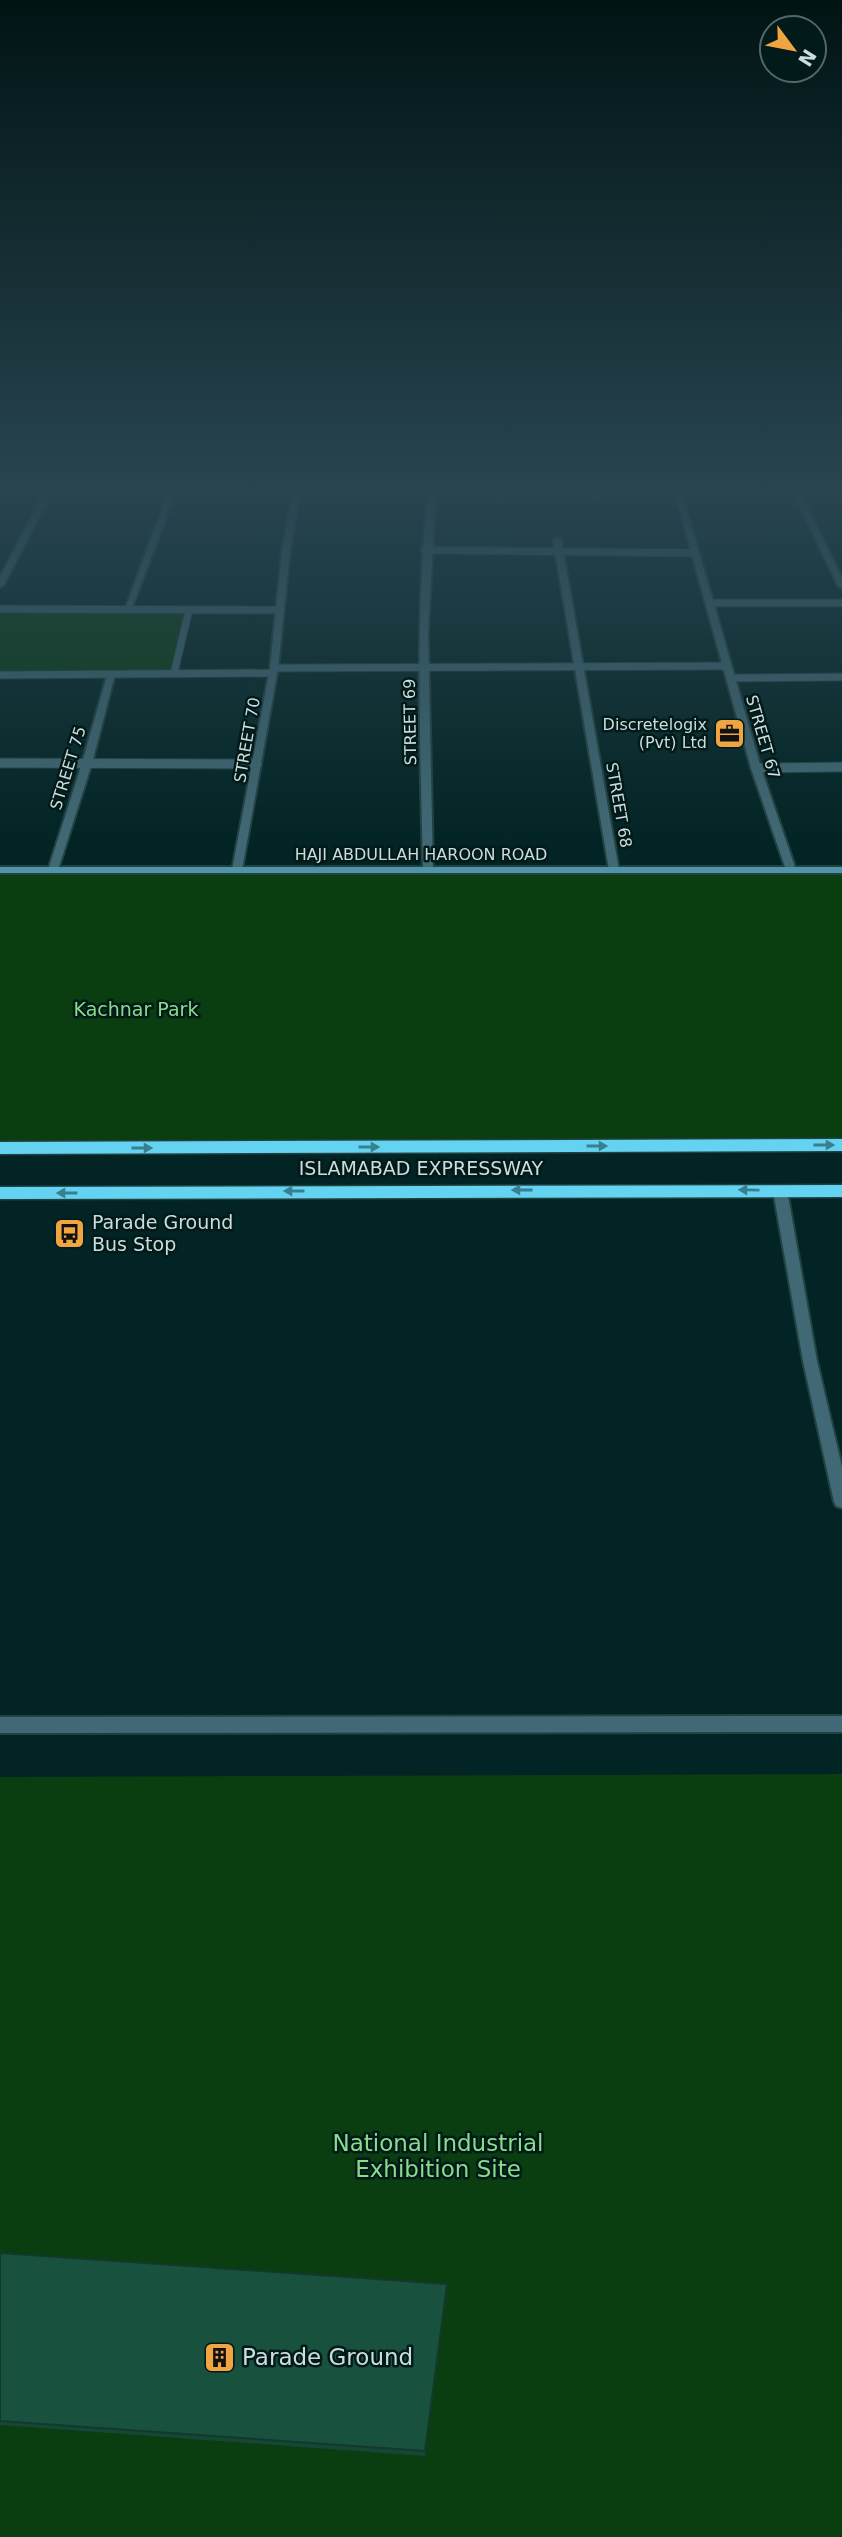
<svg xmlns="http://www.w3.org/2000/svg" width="842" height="2537" viewBox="0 0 842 2537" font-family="'DejaVu Sans',sans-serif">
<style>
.green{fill:#0a3d0f}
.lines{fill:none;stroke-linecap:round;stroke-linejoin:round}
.lane-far1-casing{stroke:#224241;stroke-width:9}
.lane-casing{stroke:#224241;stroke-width:11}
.street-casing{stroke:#224241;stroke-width:4}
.secondary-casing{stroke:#224241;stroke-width:4}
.highway-casing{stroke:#224241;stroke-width:3}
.lane-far1{stroke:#416975;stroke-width:7}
.lane{stroke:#416975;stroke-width:9}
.street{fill:#416975;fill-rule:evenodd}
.secondary{fill:#5094a7;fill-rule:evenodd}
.highway{fill:#64d3f1;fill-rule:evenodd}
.wall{fill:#164636}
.building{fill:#19513f;stroke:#12392c;stroke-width:2}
.oneway{fill:#388090}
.labels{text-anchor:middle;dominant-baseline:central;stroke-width:5;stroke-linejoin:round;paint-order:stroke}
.far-street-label{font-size:16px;fill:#cbdddc;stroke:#021a19}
.far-poi-label{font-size:16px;fill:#cbdddc;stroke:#021a19;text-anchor:end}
.park-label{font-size:19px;fill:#89dc89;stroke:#021a19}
.street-label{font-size:19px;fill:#cbdddc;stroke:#021a19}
.poi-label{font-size:19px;fill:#cbdddc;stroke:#021a19;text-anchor:start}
.near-park-label{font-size:23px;fill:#89dc89;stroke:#021a19}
.near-poi-label{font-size:23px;fill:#cbdddc;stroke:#021a19;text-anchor:start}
</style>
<rect width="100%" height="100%" fill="#022424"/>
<path class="green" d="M0 611 185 612 170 672 0 673Z
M0 874 842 875V1141L0 1145Z
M842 1774V2537H0V1777Z"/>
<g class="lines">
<defs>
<path id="lane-far1" d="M500 490 501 500
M596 490 597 497
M424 550 694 553
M710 603H842
M0 609 279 610
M274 668 727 666
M174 673 189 610
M0 675 273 673
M732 678 842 677"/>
<path id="lane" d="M0 763 257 764
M756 768 842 767"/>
<path id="street" d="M45 490H53L4 585 0 587V577Z
M169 490H177L131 610 124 612Z
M293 490H301L290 551 278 668 242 870 237 873 232 870 270 668 282 551Z
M428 490H436L428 632 433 869 428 872 423 869C420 742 415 616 428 490Z
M674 490H681L761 768 796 870 795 872H787L786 870 751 768Z
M792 490H799L842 578V588L838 586Z
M557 537 561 539 619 870 614 873 609 870 553 539Z
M108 672 115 674 92 763 58 870 57 872H49L48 870 82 763Z
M780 1186 787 1190 817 1361 842 1467V1508L836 1506 834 1502 803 1361 773 1190Z
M842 1716V1732L0 1733V1717Z"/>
<path id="secondary" d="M0 867H842V873H0Z"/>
<path id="highway" d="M842 1139V1151L0 1154V1142Z
M842 1185V1197L0 1199V1187Z"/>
</defs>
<use href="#lane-far1" class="lane-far1-casing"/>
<use href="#lane" class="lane-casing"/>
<use href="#street" class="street-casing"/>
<use href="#secondary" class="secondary-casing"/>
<use href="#highway" class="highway-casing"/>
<use href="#lane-far1" class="lane-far1"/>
<use href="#lane" class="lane"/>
<use href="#street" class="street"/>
<use href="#secondary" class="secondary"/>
<use href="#highway" class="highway"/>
</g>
<path class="wall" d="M0 2253 447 2289 425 2456 0 2425Z"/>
<path class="building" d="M0 2253 447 2284 425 2451 0 2421Z"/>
<defs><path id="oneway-solid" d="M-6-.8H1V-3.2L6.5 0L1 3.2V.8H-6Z" transform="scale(1.75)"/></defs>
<g class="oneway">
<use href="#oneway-solid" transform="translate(824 1145)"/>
<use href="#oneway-solid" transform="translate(597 1146)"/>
<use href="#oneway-solid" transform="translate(369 1147)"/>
<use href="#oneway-solid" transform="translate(142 1148)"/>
<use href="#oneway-solid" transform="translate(522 1190) rotate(180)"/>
<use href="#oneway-solid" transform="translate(749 1190) rotate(-179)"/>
<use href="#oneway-solid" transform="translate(294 1191) rotate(180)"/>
<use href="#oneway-solid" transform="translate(67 1193) rotate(180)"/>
</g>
<linearGradient id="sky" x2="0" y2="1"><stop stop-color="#011414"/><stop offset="0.58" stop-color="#284550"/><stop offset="1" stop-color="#284550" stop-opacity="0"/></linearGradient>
<rect width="842" height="845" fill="url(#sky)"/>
<defs>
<symbol id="office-square" viewBox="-11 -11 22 22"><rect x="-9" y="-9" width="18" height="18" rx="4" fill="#f1a540" stroke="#021a19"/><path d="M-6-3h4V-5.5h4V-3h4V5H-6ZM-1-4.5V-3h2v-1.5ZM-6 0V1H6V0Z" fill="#111"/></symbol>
<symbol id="bus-square" viewBox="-11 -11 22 22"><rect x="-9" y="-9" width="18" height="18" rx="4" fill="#f1a540" stroke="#021a19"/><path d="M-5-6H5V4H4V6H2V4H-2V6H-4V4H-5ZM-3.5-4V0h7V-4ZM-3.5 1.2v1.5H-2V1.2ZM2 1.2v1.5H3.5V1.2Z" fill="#111"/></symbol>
<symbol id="building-square" viewBox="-11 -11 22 22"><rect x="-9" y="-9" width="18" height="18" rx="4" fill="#f1a540" stroke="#021a19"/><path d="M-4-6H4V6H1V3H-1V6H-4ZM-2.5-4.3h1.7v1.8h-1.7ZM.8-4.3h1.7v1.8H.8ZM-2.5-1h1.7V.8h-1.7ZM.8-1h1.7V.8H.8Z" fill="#111"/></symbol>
</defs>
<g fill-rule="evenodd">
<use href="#office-square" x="712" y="716" width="35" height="35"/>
<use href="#bus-square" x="52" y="1216" width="35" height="35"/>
<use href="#building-square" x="202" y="2340" width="35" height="35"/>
</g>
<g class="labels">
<g class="far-street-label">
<text transform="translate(410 722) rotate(-91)">STREET 69</text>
<text transform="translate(763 737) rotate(74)">STREET 67</text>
<text transform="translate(247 740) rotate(-80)">STREET 70</text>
<text transform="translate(68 768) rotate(-73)">STREET 75</text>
<text transform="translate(619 805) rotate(80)">STREET 68</text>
<text x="421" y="854">HAJI ABDULLAH HAROON ROAD</text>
</g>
<g class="far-poi-label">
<text x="707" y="724">Discretelogix<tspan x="707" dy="18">(Pvt) Ltd</tspan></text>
</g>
<g class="park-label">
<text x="136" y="1009">Kachnar Park</text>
</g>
<g class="street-label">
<text x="421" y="1168">ISLAMABAD EXPRESSWAY</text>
</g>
<g class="poi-label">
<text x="92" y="1222">Parade Ground<tspan x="92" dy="22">Bus Stop</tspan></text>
</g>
<g class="near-park-label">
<text x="438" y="2143">National Industrial<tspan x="438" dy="26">Exhibition Site</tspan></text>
</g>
<g class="near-poi-label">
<text x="242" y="2357">Parade Ground</text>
</g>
</g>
<g transform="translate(793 49) rotate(122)"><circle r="33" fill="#021a19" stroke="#526867" stroke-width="2"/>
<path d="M0-5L12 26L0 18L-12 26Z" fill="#f1a540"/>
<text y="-10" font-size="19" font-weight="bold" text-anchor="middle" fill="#cbdddc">N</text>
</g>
</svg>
